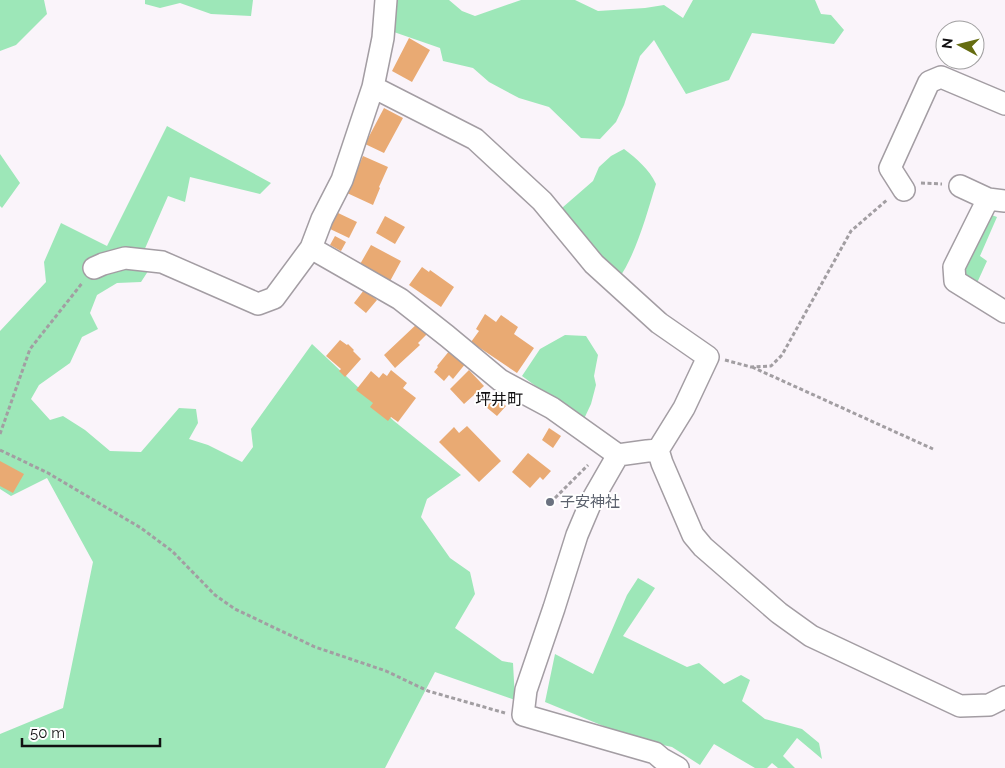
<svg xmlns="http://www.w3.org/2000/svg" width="1005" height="768" viewBox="0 0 1005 768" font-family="Raleway,'Noto Sans JP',sans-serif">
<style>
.green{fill:#9de7b8}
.building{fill:#e9aa73}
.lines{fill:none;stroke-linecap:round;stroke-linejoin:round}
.minor-casing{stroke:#a39da3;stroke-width:24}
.path{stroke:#a29ea2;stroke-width:3;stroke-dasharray:4 2.5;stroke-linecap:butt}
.minor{stroke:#fff;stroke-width:21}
.worship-dot{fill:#6b7280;stroke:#fff;stroke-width:2}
.labels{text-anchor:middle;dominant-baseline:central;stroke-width:4;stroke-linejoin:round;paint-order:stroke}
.worship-label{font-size:15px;fill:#5b616d;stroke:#fff;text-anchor:start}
.neighbourhood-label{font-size:16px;fill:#121012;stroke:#fff}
</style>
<rect width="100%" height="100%" fill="#faf4fa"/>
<path class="green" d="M0 0H44L47 14 16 45 0 51Z
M145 0H253L251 16 211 14 180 3 160 8 145 4Z
M393 0H449L462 11 475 16 521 0H575L598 11 645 8 664 5 683 18 693 0H815L821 14 831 15 844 30 834 44 752 33 729 80 686 94 654 40 640 56 624 105 616 122 600 139 581 138 549 107 519 98 489 82 473 68 443 61 440 48 391 31Z
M167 126 271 183 260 194 190 177 185 202 168 196 143 253 154 262 141 282 117 283 97 295 90 313 98 329 82 337 70 363 39 385 31 399 50 420 63 416 85 430 110 451 141 452 179 408 196 409 198 423 189 439 208 445 242 462 253 447 251 429 312 344 394 421 461 475 427 499 421 517 450 558 470 572 475 594 455 628 502 661 513 663 515 700 435 672 385 768H0V734L63 708 93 562 47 478 11 496 0 489V331L46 282 44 262 61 223 107 246Z
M624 149C637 159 649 169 656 184 646 216 637 252 618 280L555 214 593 181 599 167 611 156Z
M0 154 20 183 2 208 0 206Z
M989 214 997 217 980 256 987 261 977 283 966 278 964 262Z
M565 335 586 336 598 355 594 376 596 385 591 404 583 421 522 376 540 349Z
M638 578 655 588 623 636 687 667 699 663 724 684 741 675 750 680 742 701 765 719 802 729 819 743 822 759 797 738 783 756 795 768H778L772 763 767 768H755L714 744 700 765 672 747 635 739 545 702 555 654 593 674 627 595Z"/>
<path class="building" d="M409 38 430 50 412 82 392 71Z
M384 108 403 118 384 153 365 144Z
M363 156 388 167 379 187 380 188 373 205 347 193Z
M336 212 357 222 349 238 328 228Z
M385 216 405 227 395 244 376 233Z
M335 236 346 242 341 251 330 245Z
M371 245 401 261 389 283 359 266Z
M422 267 429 272 430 270 454 287 441 307 409 285Z
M364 290 377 300 366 313 354 303Z
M485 314 496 322 501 315 518 327 514 334 534 348 517 373 471 342 479 331 476 329Z
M419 322 428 333 418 343 420 345 395 368 384 355Z
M340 340 347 345 348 344 354 350 353 351 361 359 345 377 339 371 341 369 326 356Z
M450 350 466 363 453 379 449 375 444 381 434 372 438 367 437 366Z
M391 370 407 383 403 388 416 398 398 422 391 417 388 421 370 407 373 403 356 390 371 371 379 378 383 373 387 376Z
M469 370 484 386 464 404 450 389Z
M496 397 506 406 497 416 486 407Z
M467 426 501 461 479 482 439 442 454 427 459 433Z
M549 428 561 436 553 448 542 440Z
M528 453 551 471 543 480 540 477 530 488 512 472Z
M0 461 24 474 13 493 0 486Z"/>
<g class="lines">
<defs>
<path id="minor" d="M386 0 383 38 373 87 342 180 322 219 311 248 400 299 447 336 500 380 552 408 618 455 647 451 658 450
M373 87 475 139 542 201 594 264 659 323 708 357 684 408 658 450 662 463 693 535 703 547 779 613 811 636 960 706 989 705 1005 697
M960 186 988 199 1005 201
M904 190 890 168 929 82 941 77 1005 104
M988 199 954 267 955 281 1005 312
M94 268 103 264 125 258 162 262 258 304 274 298 311 248
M618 455 591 502 577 535 554 608 526 690 523 715 655 753 662 759 678 768"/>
</defs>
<use href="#minor" class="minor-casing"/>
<path class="path" d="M921 183 942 184
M725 360 751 367 771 366 782 355 851 231 888 199
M752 367 933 449
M0 434 30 349 83 282
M0 450 48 473 141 528 172 551 215 595 235 609 315 647 386 671 428 691 505 713
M555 498 588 465"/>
<use href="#minor" class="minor"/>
</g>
<circle class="worship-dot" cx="550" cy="502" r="5"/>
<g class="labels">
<g class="worship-label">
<text x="560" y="502">子安神社</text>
</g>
<g class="neighbourhood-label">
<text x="499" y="399">坪井町</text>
</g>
</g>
<g transform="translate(960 45) rotate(277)"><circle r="24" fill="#ffffff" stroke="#a09fa0"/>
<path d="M0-4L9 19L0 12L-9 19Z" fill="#656c10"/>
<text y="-8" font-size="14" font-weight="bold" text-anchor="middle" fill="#121012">N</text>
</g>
<path d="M22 738v8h138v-8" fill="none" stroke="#121012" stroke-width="2.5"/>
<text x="30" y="738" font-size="15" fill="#121012" stroke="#ffffff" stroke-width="4" paint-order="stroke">50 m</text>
</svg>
